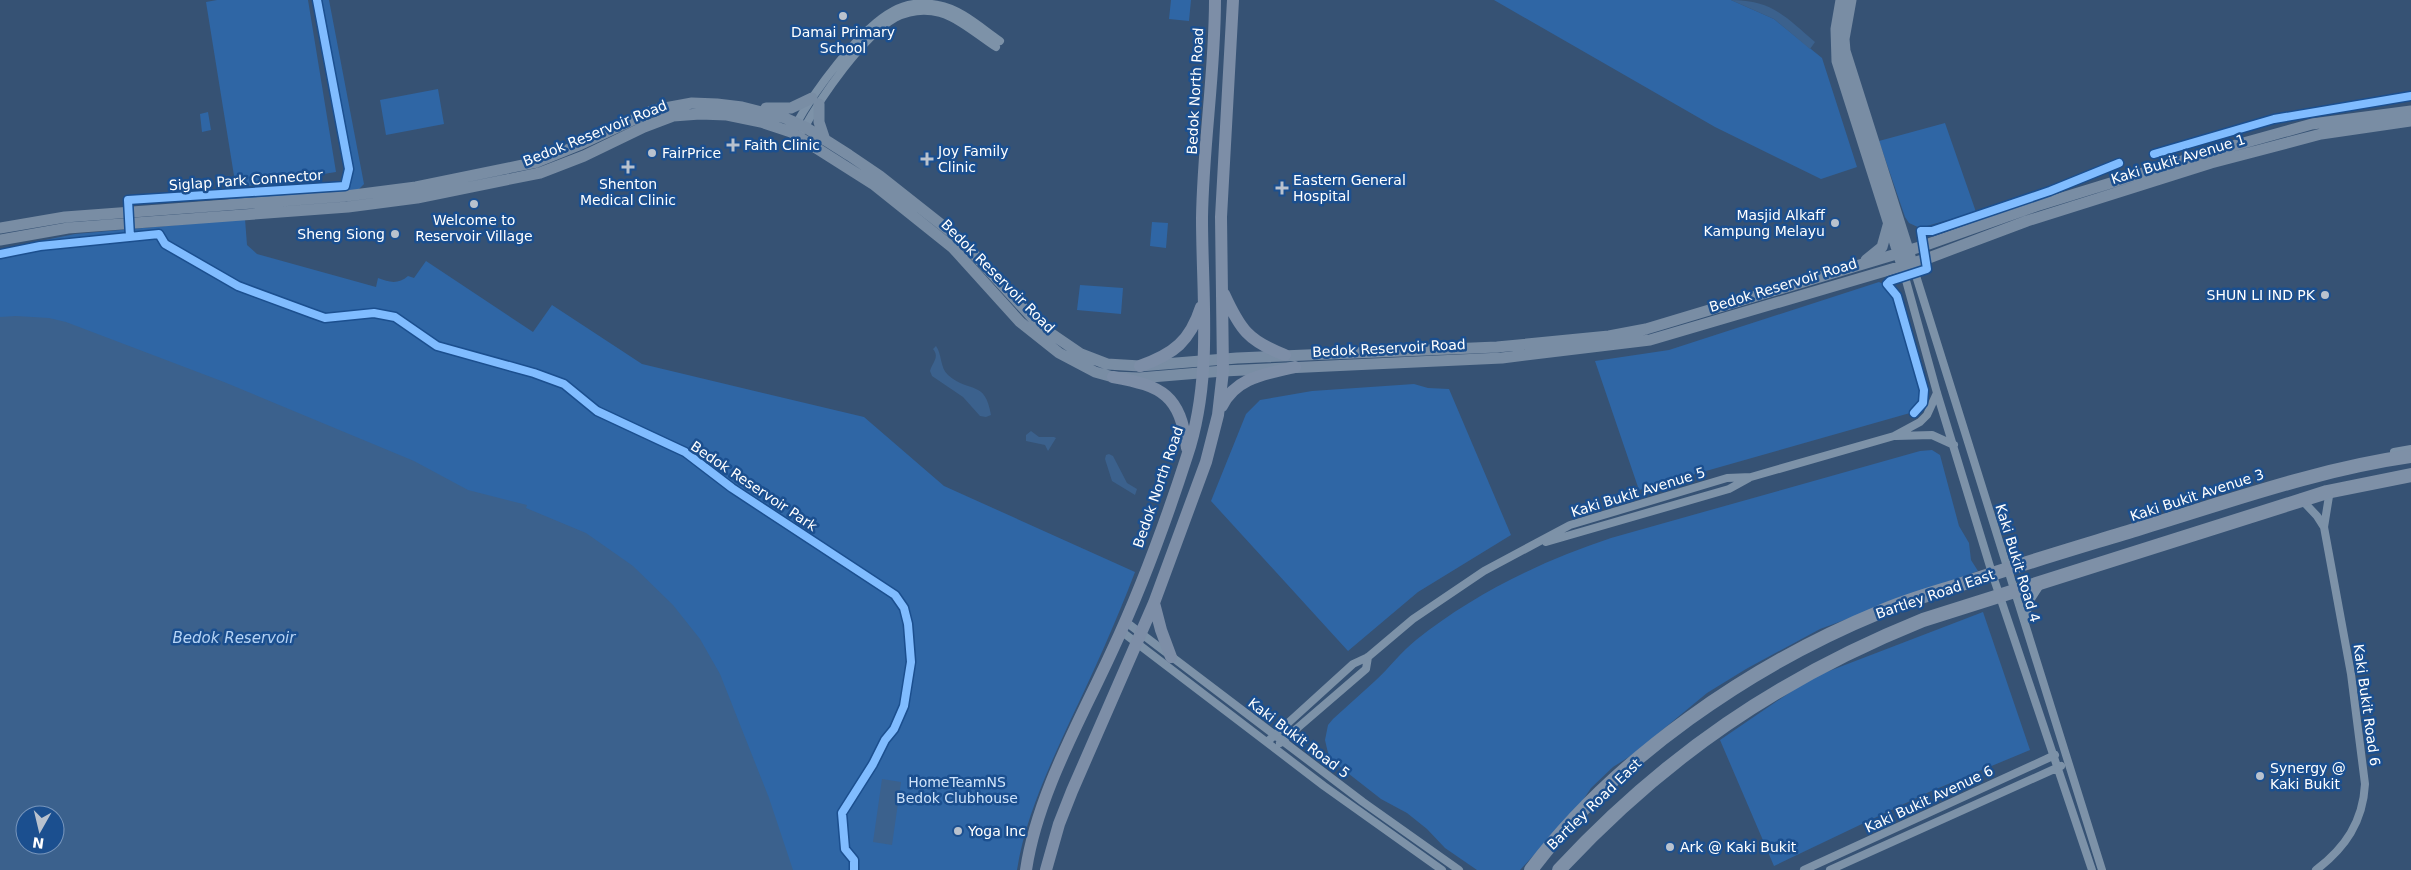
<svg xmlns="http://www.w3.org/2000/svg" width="2411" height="870" viewBox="0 0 2411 870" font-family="'DejaVu Sans',sans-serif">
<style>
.green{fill:#2f66a5;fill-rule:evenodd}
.water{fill:#3b618d;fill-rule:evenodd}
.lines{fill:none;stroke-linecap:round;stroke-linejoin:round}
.minor{stroke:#7d92a8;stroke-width:8}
.secondary{stroke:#798da4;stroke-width:11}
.primary{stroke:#7d8ea7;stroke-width:12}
.trunk{stroke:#7e90a7;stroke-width:14}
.cycleway-casing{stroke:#1b4f8f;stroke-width:11}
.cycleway{stroke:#80bcff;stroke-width:8}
.poi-dot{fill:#b9c2ce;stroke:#1b4f8f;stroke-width:2}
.labels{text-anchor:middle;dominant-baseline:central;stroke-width:5;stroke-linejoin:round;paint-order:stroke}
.poi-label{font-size:14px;fill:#fff;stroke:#1b4f8f;text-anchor:start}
.street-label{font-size:14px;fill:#fff;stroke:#1b4f8f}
.park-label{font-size:14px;fill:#cfe3fa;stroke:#1b4f8f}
.water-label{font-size:15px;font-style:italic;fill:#b5d3f5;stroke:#1b4f8f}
</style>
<rect width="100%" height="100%" fill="#365274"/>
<path class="green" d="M217 0H308L336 172 236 188 206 2Z
M317 0H329L364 184 355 193 229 202V194L345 186 350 169Z
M1171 0H1191L1189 21 1169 19Z
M1494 0H1731L1774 19 1822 58 1857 167 1821 179 1715 127Z
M438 89 444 124 386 135 380 100Z
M208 112 211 130 202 132 200 114Z
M1945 123 1976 212 1920 228 1909 223 1905 217 1879 141Z
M245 219 247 245 257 254 376 287 378 278C390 283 399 284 408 276L414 278 426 261 533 332 552 305 642 364 864 417 944 486 1135 572C1116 622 1094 671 1071 719 1049 767 1025 818 1017 870H0V249L75 234ZM25 815H55V845H25Z
M1152 222 1168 223 1166 248 1150 246Z
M1879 282 1890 287 1922 385 1920 402 1909 411 1910 413 1639 490 1595 361 1669 350Z
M1080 285 1123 288 1121 314 1077 310Z
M1414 384 1428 388 1449 389 1511 535 1418 592 1348 651 1211 501 1246 414 1260 400 1312 391Z
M1932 450 1940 455 1959 526 1969 543 1971 560 1978 571 1820 629 1746 669 1707 693 1632 755 1613 767 1591 788 1579 806 1520 870H1477L1445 848 1427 829 1407 813 1381 799 1335 763 1328 753 1325 740 1328 725 1333 719C1347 706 1361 694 1375 681 1390 667 1401 652 1416 640 1472 595 1541 561 1611 538L1920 451Z
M1983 612 2030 750 1929 792 1774 866 1720 740 1811 678Z"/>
<path class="water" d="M1731 0C1772 0 1786 17 1815 42L1810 49 1774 19Z
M16 316 49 318 66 322 224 382 414 461 468 490 527 505 526 508 586 533 633 566 673 605 700 639 720 674 769 798 793 870H0V317ZM25 815H55V845H25Z
M936 346C942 354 940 368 948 375 970 394 985 379 991 415L986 417 980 416 963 397 932 376 930 371C932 363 940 357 933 349Z
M1031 431 1039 437H1054L1056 438 1048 451 1045 445 1026 441V435Z
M1109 454 1113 456 1127 483 1137 489 1135 495 1112 481 1105 459 1106 455Z
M882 779 901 782 892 845 873 842Z"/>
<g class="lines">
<path class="minor" d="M795 126C813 93 860 28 893 11 907 3 923 2 938 5 961 9 981 28 1000 41
M803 130C821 97 863 36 895 18 909 11 925 9 940 13 960 19 979 36 996 47
M1912 263 2102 870
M1902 266 1937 393 1992 573 2092 870
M1896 436 1932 435 1954 445
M2394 452 2411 449
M2300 498 2317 516 2324 527
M1546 542 1729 489 1749 478
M1126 622 1363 802 1459 870
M2025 622 2029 602 2040 585
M1121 631 1324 786 1442 870
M1267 742 1353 664 1368 657 1413 619 1484 571 1570 525 1727 478 1751 477 1894 436 1920 422 1927 415 1937 393
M1280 743 1366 669 1368 657
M1804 870 2055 755
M1830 870 2061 766
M2316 870C2345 848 2363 822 2365 784L2351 674 2324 527 2330 490"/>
<path class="secondary" d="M1841 0 1836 29 1837 61 1901 262
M1851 0 1844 39 1845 51 1910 256
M819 104V122L825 140
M766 108H791L812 98
M0 228 65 217 346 196 416 187 537 162 579 145 654 110 692 103 717 104 742 107 785 118 805 127 849 155 880 176 961 240 1040 326 1081 354 1107 364 1140 366 1237 358 1497 347 1609 336 1646 329 1923 246 2036 206 2211 152 2312 124 2411 111
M0 240 68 228 348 207 417 198 540 173 584 156 644 127 673 116 700 114 727 115 761 122 791 132 873 184 953 248 1020 322 1059 353 1095 372 1113 377 1139 378 1223 371 1502 358 1650 340 1926 259 2027 221 2211 163 2321 134 2411 121
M1866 260 1882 247 1889 222"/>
<path class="primary" d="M1224 294C1240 329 1248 341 1285 355
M1140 366C1174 354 1190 341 1201 307
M1113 377C1163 386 1180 395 1187 448
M1222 406C1236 377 1266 374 1295 367
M1154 603 1161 630 1171 657
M1026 870C1037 795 1081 719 1112 651 1141 589 1166 521 1187 456 1213 378 1202 298 1202 218 1203 145 1215 73 1215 0
M1046 870 1059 824 1072 791 1154 603 1206 462 1218 415 1223 371 1221 217 1233 0"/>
<path class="trunk" d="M1531 870C1615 758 1751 665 1880 612 1905 601 1930 594 1956 586 2017 565 2079 547 2141 528 2230 501 2319 469 2411 456
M1559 870C1665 756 1779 678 1923 620L2327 492 2411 475"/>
<defs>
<path id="cycleway" d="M2154 154 2274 119 2411 96
M130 237 128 200 345 186 349 169 317 0
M0 254 40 246 159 234 165 244 238 286 311 313 325 318 374 313 395 317 437 346 534 373 564 384 597 411 685 452 732 488 895 595 904 608 908 624 911 662 904 706 894 729 885 740 873 764 842 813 845 849 854 860V870
M1914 413 1923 403 1924 390 1897 296 1887 284 1890 281 1927 269 1921 231H1932L2050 191 2119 163"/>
</defs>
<use href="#cycleway" class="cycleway-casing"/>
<use href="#cycleway" class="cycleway"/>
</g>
<g class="poi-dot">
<circle cx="843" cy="16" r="5"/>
<path d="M730.5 137.5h5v5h5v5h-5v5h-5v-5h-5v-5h5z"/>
<circle cx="652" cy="153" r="5"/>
<path d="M924.5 151.5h5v5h5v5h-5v5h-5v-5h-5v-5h5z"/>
<path d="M625.5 159.5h5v5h5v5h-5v5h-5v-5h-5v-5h5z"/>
<path d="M1279.5 180.5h5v5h5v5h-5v5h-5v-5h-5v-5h5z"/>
<circle cx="474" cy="204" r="5"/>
<circle cx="1835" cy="223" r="5"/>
<circle cx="395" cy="234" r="5"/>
<circle cx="2325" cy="295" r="5"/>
<circle cx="2260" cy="776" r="5"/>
<circle cx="958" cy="831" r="5"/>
<circle cx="1670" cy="847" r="5"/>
</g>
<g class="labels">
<g class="poi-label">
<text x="843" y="32" text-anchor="middle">Damai Primary<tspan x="843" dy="16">School</tspan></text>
<text x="744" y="145">Faith Clinic</text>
<text x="938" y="151">Joy Family<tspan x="938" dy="16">Clinic</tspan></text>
<text x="662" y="153">FairPrice</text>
<text x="1293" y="180">Eastern General<tspan x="1293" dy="16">Hospital</tspan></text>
<text x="628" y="184" text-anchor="middle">Shenton<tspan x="628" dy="16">Medical Clinic</tspan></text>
<text x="1825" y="215" text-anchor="end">Masjid Alkaff<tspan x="1825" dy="16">Kampung Melayu</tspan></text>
<text x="474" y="220" text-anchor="middle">Welcome to<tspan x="474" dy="16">Reservoir Village</tspan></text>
<text x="385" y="234" text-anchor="end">Sheng Siong</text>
<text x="2315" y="295" text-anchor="end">SHUN LI IND PK</text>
<text x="2270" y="768">Synergy @<tspan x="2270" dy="16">Kaki Bukit</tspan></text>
<text x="968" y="831">Yoga Inc</text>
<text x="1680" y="847">Ark @ Kaki Bukit</text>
</g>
<g class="street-label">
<text transform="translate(1195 91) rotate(-87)">Bedok North Road</text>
<text transform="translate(595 133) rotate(-22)">Bedok Reservoir Road</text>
<text transform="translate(2178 159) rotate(-17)">Kaki Bukit Avenue 1</text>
<text transform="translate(246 180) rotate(-4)">Siglap Park Connector</text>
<text transform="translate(998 276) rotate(45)">Bedok Reservoir Road</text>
<text transform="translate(1783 285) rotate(-17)">Bedok Reservoir Road</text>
<text transform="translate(1389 348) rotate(-3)">Bedok Reservoir Road</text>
<text transform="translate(754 486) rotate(34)">Bedok Reservoir Park</text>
<text transform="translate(1158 487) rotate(-71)">Bedok North Road</text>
<text transform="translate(1638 492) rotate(-17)">Kaki Bukit Avenue 5</text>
<text transform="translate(2197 495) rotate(-18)">Kaki Bukit Avenue 3</text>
<text transform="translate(2018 563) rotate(73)">Kaki Bukit Road 4</text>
<text transform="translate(1935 594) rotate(-19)">Bartley Road East</text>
<text transform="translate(2367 705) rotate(82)">Kaki Bukit Road 6</text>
<text transform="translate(1299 738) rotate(37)">Kaki Bukit Road 5</text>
<text transform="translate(1929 799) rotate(-25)">Kaki Bukit Avenue 6</text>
<text transform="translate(1594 804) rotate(-44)">Bartley Road East</text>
</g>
<g class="park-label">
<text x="957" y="782">HomeTeamNS<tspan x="957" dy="16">Bedok Clubhouse</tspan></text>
</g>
<g class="water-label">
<text x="234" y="638">Bedok Reservoir</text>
</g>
</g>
<g transform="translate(40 830) rotate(188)"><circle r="24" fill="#1b4f8f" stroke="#7695bc"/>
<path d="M0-4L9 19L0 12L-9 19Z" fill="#b9c2ce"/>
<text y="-8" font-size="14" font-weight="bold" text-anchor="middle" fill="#ffffff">N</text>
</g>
</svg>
